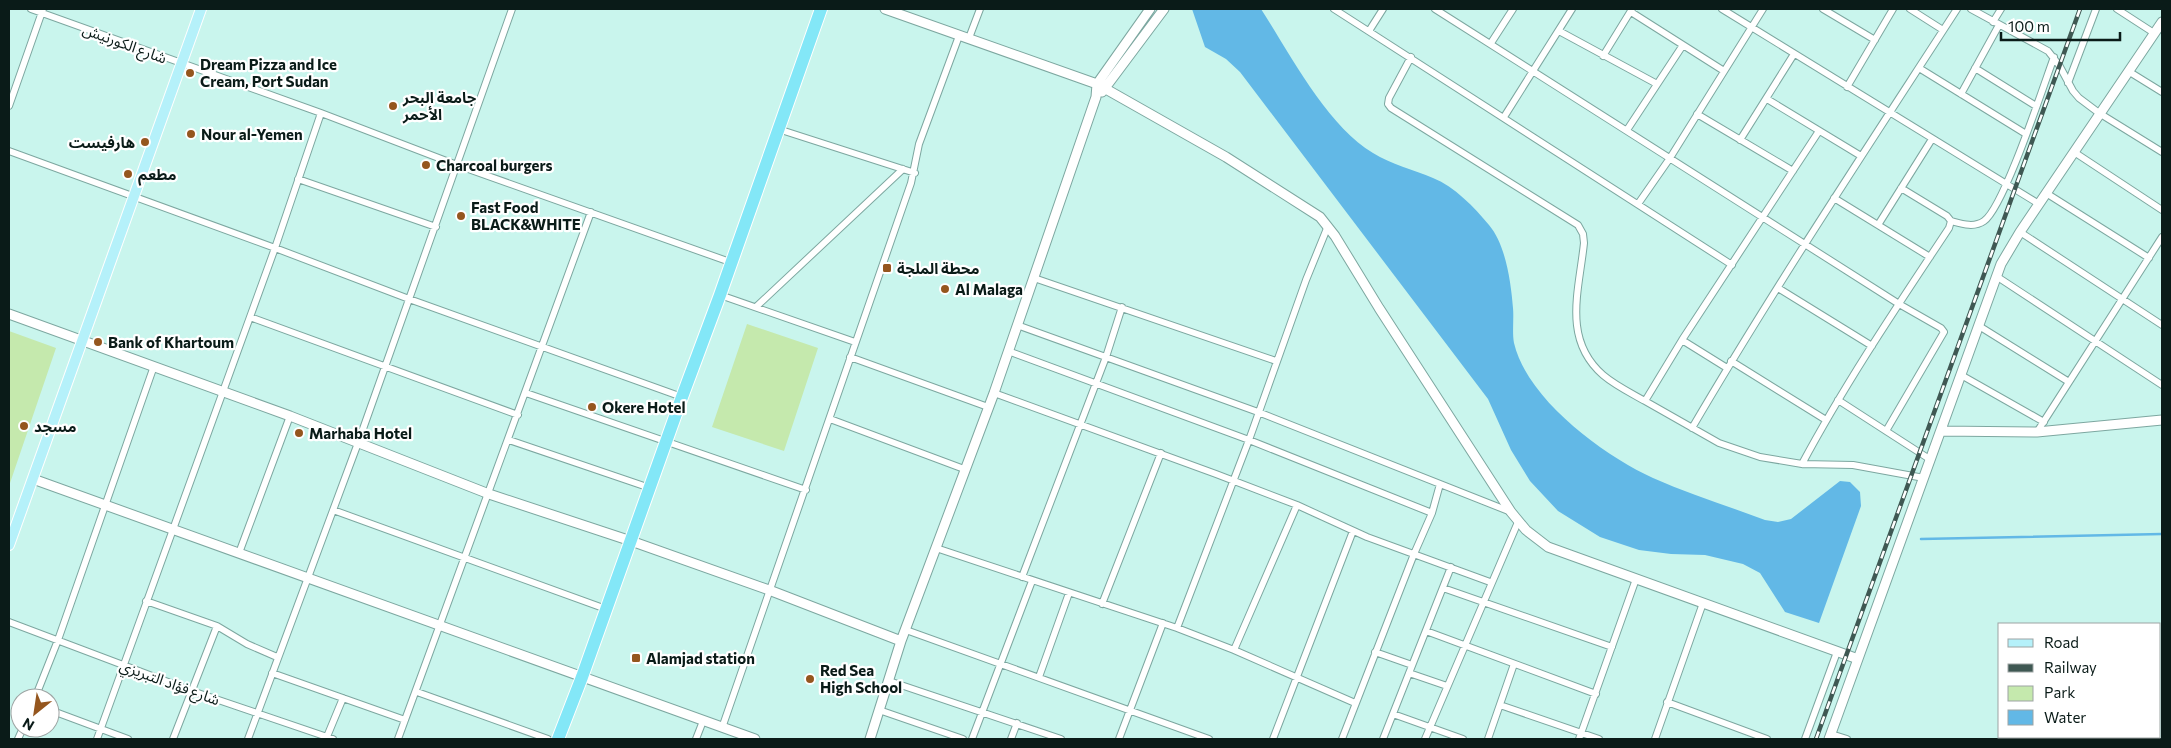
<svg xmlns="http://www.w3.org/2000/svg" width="2171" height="748" viewBox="0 0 2171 748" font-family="Commissioner,'Noto Sans Arabic',sans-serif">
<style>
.green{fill:#c5e9ad}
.water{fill:#62b8e6}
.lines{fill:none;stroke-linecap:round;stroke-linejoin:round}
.stream{stroke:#62b8e6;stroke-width:2.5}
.street-casing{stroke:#7da7a0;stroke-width:8}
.secondary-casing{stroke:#7da7a0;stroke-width:11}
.primary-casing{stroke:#fff;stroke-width:12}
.highway-casing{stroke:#fff;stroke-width:14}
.street{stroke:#fff;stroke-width:6}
.secondary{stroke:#fff;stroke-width:9}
.primary{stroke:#b5f1fa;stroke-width:10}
.highway{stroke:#83e7f7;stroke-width:12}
.rail-casing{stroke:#3f5853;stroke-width:4.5}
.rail{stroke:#fff;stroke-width:2.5;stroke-dasharray:8;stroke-linecap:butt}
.poi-dot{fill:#95561e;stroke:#fff;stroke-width:2}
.labels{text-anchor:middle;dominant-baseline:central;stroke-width:4.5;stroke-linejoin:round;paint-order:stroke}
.street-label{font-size:15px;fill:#0a1b18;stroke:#fff}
.poi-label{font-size:15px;font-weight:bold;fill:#0a1b18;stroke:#fff;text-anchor:start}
</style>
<rect width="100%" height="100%" fill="#c9f5ed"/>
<path class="green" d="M747 324 818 348 784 451 712 427Z
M9 331 56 348 9 486Z"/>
<path class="water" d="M1192 9H1261C1290 54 1327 126 1373 153 1391 164 1414 170 1433 178 1455 187 1474 207 1489 225 1506 245 1511 283 1513 308 1514 319 1512 332 1514 343 1527 399 1603 455 1653 478 1689 494 1728 506 1765 520L1778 522 1791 519 1840 481 1850 482 1860 492 1861 506 1819 623 1785 612 1760 573 1743 564 1705 555 1671 554 1639 550 1600 537 1558 511 1530 481 1511 450 1488 399 1240 72 1226 59 1205 47Z"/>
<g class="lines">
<path class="stream" d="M1921 539 2162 534"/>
<defs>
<path id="street" d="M31 9 321 113 457 165 730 262
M1334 9 1732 265
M1435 9 1899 304 1941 328 1944 332 1886 431 1838 400
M1722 9 2039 204
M1823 9 1875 40
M1910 9 1943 30
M1971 9 2048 51 2059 65 2073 91 2079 98 2099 113 2162 152
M2117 9 2154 33
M1631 12 1724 71
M1993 22 2001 9
M1369 31 1383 9
M1559 31 1657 84
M969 38 980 9
M1491 43 1513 9
M1603 56 1632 9
M1411 57 1389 98 1388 104 1391 108 1578 225 1583 234 1584 243C1579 291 1562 339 1603 375 1616 386 1631 393 1645 401
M1919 68 2026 134
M1975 68 2036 106
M2128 71 2162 92
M2068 83 2096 9
M1847 87 1893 9
M1961 94 1999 25
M1767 99 1861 156
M9 106 43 9
M1697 114 1793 171
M1504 117 1572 9
M778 129 915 173
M1627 130 1683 45
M1819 131 1682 340 1645 401 1719 443 1760 457 1802 464 1853 465 1924 478
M1740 140 1794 54
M9 151 275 248 409 299 682 397
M2074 152 2162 210
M298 179 436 227
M2046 193 2149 258
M1834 198 1930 257
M1638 204 1670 158 1763 9
M1951 221C1962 224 1974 228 1984 221 2004 207 2043 87 2054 57
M1878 225 1932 139
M2020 232 2162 325
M1996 276 2162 385
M1034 278 1276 361
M1778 288 1872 346
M720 295 855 342
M756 307 903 169
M250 317 518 415
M1017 325 1258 412 1511 512
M1979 326 2069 382
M1682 340 1727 368
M1008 351 1249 440 1432 513
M850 357 988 407
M1731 361 1826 420
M1961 375 2044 422
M526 393 806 490
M994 393 1216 474 1297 505 1367 537 1490 582
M830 419 964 469
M1692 428C1776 285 1867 148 1957 9
M1886 431 1931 460
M2037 432 2162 237
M509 440 650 488
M1802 464C1846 382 1898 305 1949 228L1951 221 1947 216 1901 188
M333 510 606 609
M936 548 1177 628 1234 650 1355 703
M239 553 290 416
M1022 577 1106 357 1122 307
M1443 588 1612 647
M146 601 217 626 247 644 277 657
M1102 604 1161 453
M9 622 192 691 333 739
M1177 628 1249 440 1306 280 1328 226
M906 630 1209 739
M1426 631 1596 694
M1234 650 1297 505
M1375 652 1412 665
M272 673 405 720
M1409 673 1447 686
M1039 677 1069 593
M889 681 1061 739
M417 692 548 739
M35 698 58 640 154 366
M1667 702 1767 739
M1500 705 1599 739
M50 710 128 739
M879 710 963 739
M1393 714 1463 739
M722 728 911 183 919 144 959 36
M1831 734 1847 739
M18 739 23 728
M97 739 275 248 321 113
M173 739 217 626
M248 739 358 443 512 9
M326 739 343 698
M398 739 591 212
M696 739 703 721
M972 739 1032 581
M1011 739 1017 723
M1119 739 1163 623
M1273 739 1353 531
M1342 739 1414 554 1432 513 1440 484
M1383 739 1451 567
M1425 739 1518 522
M1488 739 1514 664
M1579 739 1636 579
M1655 739 1703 603
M1805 739 1837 652"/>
<path id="secondary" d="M885 9 1097 84 1226 157 1320 217 1335 236 1379 308 1511 512 1526 530 1548 547 1858 659
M1102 92 1164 9
M9 314 290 416 489 494 631 541 769 590 901 641
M1941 431 2037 432 2162 420
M33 479 755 739
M870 739 901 641 994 393 1096 97 1097 84 1150 9
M1829 739 2001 264 2020 232 2162 22"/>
<path id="primary" d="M9 545 201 9"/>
<path id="highway" d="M558 739 582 677 682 397 720 295 821 9"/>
</defs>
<use href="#street" class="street-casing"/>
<use href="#secondary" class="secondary-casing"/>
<use href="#primary" class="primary-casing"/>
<use href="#highway" class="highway-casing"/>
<use href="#street" class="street"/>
<use href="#secondary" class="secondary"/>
<use href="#primary" class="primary"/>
<use href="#highway" class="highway"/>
<defs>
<path id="rail" d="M1816 739 2080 9"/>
</defs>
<use href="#rail" class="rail-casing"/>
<use href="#rail" class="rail"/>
</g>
<g class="poi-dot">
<circle cx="190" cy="73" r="5"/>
<circle cx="393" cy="106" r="5"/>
<circle cx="191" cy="134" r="5"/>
<circle cx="145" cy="142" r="5"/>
<circle cx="426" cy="165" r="5"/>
<circle cx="128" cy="174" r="5"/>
<circle cx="461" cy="216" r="5"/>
<rect x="882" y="263" width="10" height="10" rx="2.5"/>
<circle cx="945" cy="289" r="5"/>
<circle cx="98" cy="342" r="5"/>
<circle cx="592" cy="407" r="5"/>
<circle cx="24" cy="426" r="5"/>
<circle cx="299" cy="433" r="5"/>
<rect x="631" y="653" width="10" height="10" rx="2.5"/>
<circle cx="810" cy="679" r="5"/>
</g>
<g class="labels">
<g class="street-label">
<text transform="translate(125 43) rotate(20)">شارع الكورنيش</text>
<text transform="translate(170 682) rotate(20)">شارع فؤاد التبريزي</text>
</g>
<g class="poi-label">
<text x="200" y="64">Dream Pizza and Ice<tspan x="200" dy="17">Cream, Port Sudan</tspan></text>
<text x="403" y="97">جامعة البحر<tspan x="403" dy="17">الأحمر</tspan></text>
<text x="201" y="134">Nour al-Yemen</text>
<text x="135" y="142" text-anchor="end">هارفيست</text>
<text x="436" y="165">Charcoal burgers</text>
<text x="138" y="174">مطعم</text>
<text x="471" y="207">Fast Food<tspan x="471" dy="17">BLACK&amp;WHITE</tspan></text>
<text x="897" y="268">محطة الملجة</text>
<text x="955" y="289">Al Malaga</text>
<text x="108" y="342">Bank of Khartoum</text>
<text x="602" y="407">Okere Hotel</text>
<text x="34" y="426">مسجد</text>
<text x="309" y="433">Marhaba Hotel</text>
<text x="646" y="658">Alamjad station</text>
<text x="820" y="670">Red Sea<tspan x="820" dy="17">High School</tspan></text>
</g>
</g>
<rect width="2171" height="748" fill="none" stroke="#0a1b18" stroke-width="20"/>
<rect x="1998" y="623" width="162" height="115" fill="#ffffff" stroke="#9da4a3"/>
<rect x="2008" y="639" width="25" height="8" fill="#b5f1fa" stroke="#9da4a3"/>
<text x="2044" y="648" font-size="15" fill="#0a1b18">Road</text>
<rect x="2008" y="664" width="25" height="8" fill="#3f5853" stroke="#9da4a3"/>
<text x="2044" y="673" font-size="15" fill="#0a1b18">Railway</text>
<rect x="2008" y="686" width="25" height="15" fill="#c5e9ad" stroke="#9da4a3"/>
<text x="2044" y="698" font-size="15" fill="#0a1b18">Park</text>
<rect x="2008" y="710" width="25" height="15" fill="#62b8e6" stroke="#9da4a3"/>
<text x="2044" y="723" font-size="15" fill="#0a1b18">Water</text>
<g transform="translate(35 713) rotate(210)"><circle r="24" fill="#ffffff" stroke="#9da4a3"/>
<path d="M0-4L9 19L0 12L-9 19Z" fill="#95561e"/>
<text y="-8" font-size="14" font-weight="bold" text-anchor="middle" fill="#0a1b18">N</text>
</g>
<path d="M2001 32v8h119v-8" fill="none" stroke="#0a1b18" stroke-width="2.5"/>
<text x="2008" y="32" font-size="15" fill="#0a1b18" stroke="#ffffff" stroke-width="4" paint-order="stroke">100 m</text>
</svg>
